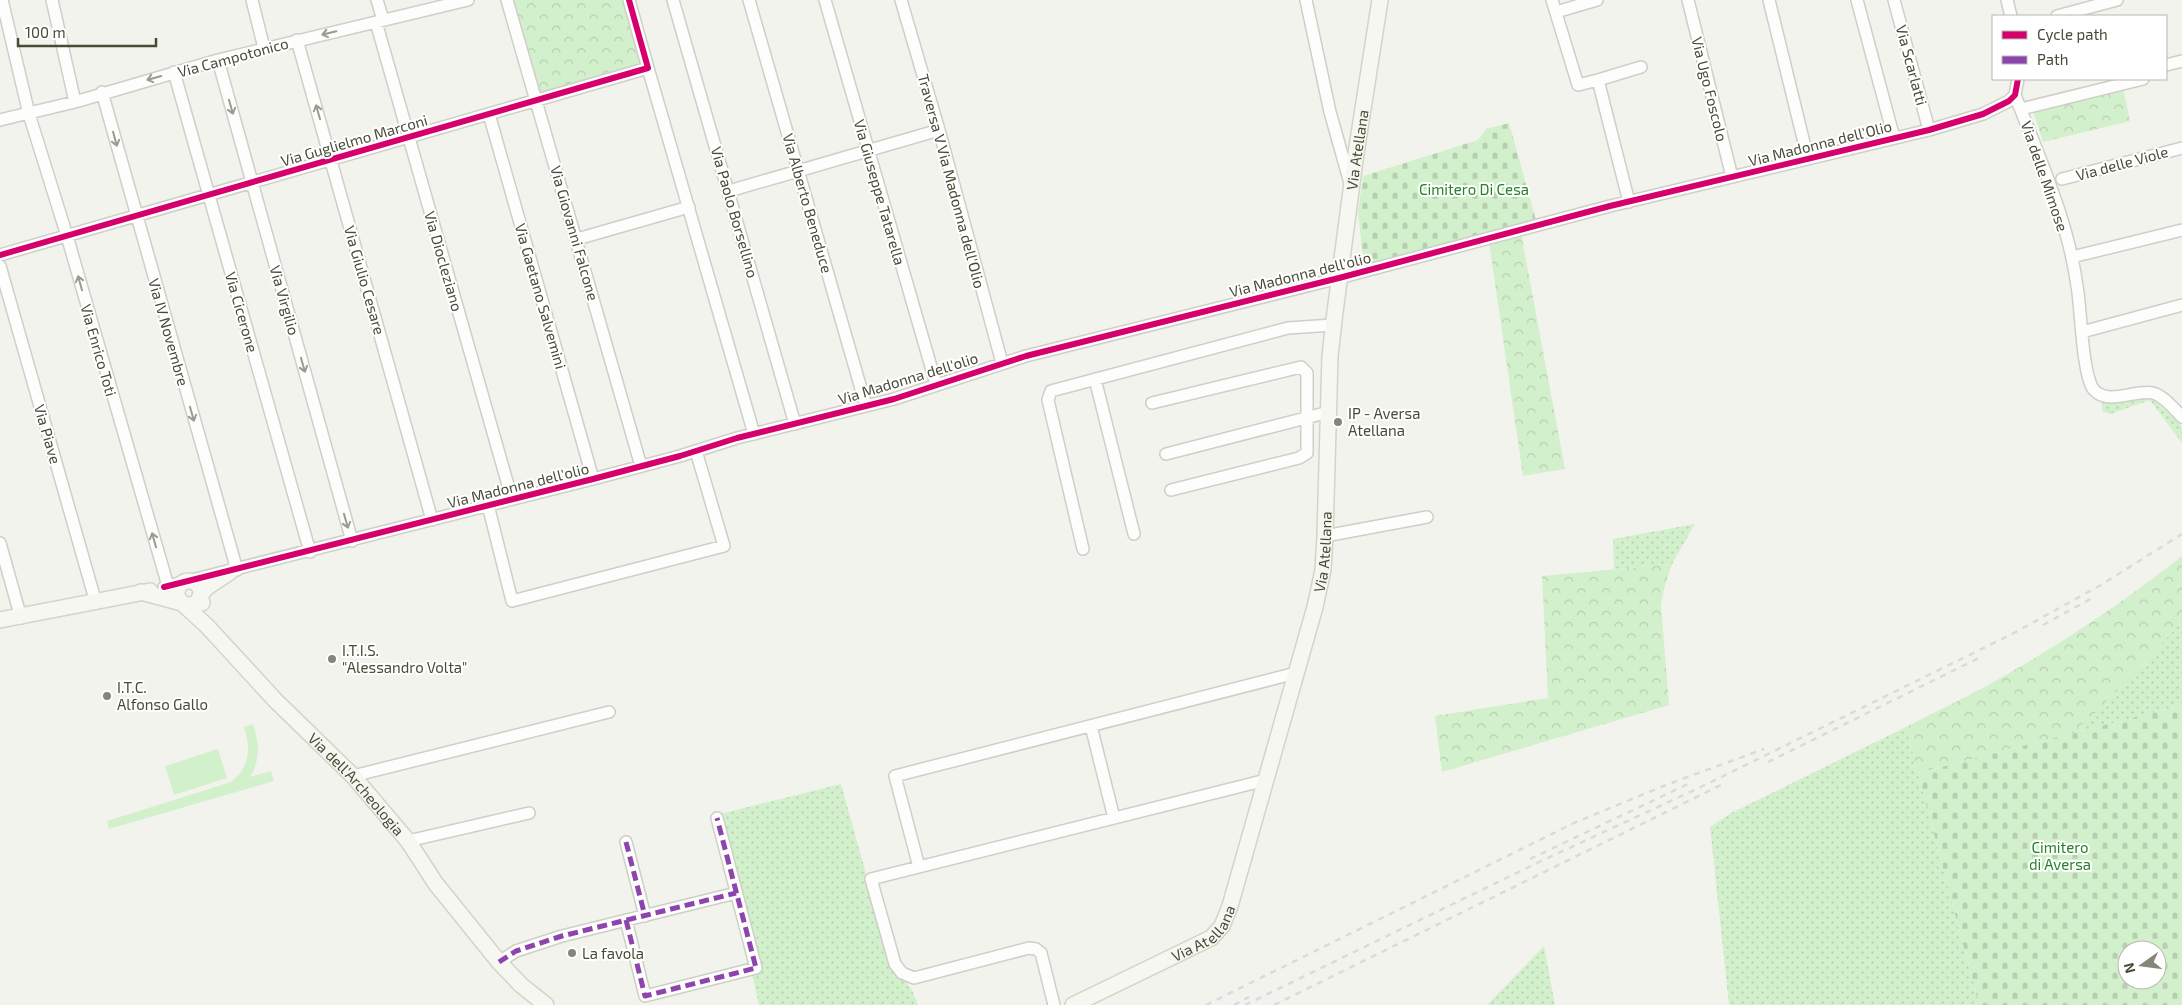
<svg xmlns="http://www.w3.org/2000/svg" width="2182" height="1005" viewBox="0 0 2182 1005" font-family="'Exo 2',sans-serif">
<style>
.grass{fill:url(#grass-dots)}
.forest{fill:url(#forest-crowns)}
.cemetery{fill:url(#cemetery-stones);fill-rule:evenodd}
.pitch{fill:#d3f0cc}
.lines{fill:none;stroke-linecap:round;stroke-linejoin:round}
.street-casing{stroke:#cecfc8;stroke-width:14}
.secondary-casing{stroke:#d2d5c6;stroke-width:18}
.street{stroke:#fdfdfc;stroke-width:11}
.secondary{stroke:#f6f7f1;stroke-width:15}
.rail{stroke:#dadada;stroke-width:2.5;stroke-dasharray:6 6;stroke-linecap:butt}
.quiet{stroke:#8e44ad;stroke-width:5;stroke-dasharray:10 5;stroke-linecap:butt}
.cycleway-casing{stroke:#fff;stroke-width:9}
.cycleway{stroke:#d6006c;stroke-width:6}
.oneway{stroke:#9b9b90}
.poi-dot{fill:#858677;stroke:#fff;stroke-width:2}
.labels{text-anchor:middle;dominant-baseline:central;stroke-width:4;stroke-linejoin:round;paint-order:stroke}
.street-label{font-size:15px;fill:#4a4b37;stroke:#fff}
.park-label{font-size:15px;fill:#25832a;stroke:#fff}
.poi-label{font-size:15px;fill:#4a4b37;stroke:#fff;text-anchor:start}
</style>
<defs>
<pattern id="grass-dots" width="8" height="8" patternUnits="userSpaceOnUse" patternTransform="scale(1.25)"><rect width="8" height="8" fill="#d3f0cc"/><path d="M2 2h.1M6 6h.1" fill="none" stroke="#b7cfb0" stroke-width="1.8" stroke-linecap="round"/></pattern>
<pattern id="forest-crowns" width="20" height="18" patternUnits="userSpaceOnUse" patternTransform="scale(1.25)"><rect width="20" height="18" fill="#d3f0cc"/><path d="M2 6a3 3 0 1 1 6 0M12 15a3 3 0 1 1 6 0" fill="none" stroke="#b7cfb0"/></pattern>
<pattern id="cemetery-stones" width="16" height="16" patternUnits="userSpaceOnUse" patternTransform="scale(1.25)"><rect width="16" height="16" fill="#d3f0cc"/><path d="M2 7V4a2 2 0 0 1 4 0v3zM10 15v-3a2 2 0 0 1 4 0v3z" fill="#b7cfb0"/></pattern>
</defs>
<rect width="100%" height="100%" fill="#f3f3ee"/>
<path class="grass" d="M2145 398 2154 400 2182 426V443L2150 400 2110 414 2102 411V402L2121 403Z
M1695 524 1672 564 1614 569 1613 539Z
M2182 621V705L2070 734C2111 700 2146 661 2182 621Z
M1906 727 1979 1005H1729L1710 827 1731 813Z
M841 784 891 963C902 979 913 986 918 1005H759L752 975 761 972 720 814Z
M1544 946 1555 1005H1487Z"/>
<path class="forest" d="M513 0H623L641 64 541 93Z
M2123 88 2130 121 2043 142 2033 111Z
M1521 233 1565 469 1523 476 1489 242Z
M2182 556V621L2138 670 2093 715 2070 734 1918 773 1906 727C1938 710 1972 695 2004 676 2066 641 2126 600 2182 556Z
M1672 564 1665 585 1661 605 1669 705 1442 772 1435 716 1548 698 1542 576Z"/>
<path class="cemetery" d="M1509 123 1536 220 1501 228 1364 269 1358 212 1363 176 1478 140 1486 129Z
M2182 705V1005H1979L1918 773ZM2127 950H2157V980H2127Z"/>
<path class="pitch" d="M253 724C259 743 261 759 250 777L271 771 274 781 109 829 107 821 231 782C250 767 251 749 244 727Z
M218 749 227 778 174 795 165 766Z"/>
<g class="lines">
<defs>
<path id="street" d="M2 0 29 114 67 236 168 586
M52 0 75 102
M252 0 264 48
M377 0 383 20
M507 0 641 466
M673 0 795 424
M749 0 866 406
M825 0 936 384
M901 0 939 130 1002 363
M1306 0 1330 112 1350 183
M1552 0 1578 85 1598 80 1629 202
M1688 0 1732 177
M1769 0 1808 159
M1857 0 1894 138
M1894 0 1929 130
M2007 0 2011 16
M1556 12 1597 0
M2057 16 2117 0
M376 22 512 499
M297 40 432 520
M218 60 352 541
M2166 65 2182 61
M648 68 754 434
M174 72 310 552
M1598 80 1641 67
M102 92 237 570
M2015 95C2039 157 2068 220 2077 286 2081 307 2082 376 2094 390 2109 406 2135 389 2153 393 2164 396 2174 409 2182 417
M2021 109 2143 79
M489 114 593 479
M0 120 75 102 218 60 468 0
M2062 179 2182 148
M729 191 939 130
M577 239 689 207
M0 255 648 68 629 0
M2072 257 2182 230
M0 266 96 603
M2082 332 2182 305
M1095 379 1134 534
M1152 403 1301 367 1307 373V453L1299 458 1171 490
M1166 454 1329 412
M488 505 512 601 724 546 696 451
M1325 536 1427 517
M0 543 21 618
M1083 549 1048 400 1051 391 1288 328 1333 325
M164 587 593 479 680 456 737 438 894 399 1026 356 1339 278 1610 206 1929 130 1983 114 2009 101 2015 95 2018 79
M1091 726 1114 818
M353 776 609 712
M408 841 529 813
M626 842 645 916
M919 867 895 776 1296 673
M626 920 645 996 756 968 717 818
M499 962 516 951 562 936 736 893
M1054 1005 1041 953 1036 949 1029 948 914 978 902 973 895 964 871 879 1266 780"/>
<g id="secondary">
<circle cx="189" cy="593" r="12"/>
<path id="s1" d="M141 592 182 603 207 626 275 700 353 776 408 841 436 884 499 962 521 985 546 1005"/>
<path d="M202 603 200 596 206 588 230 572"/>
<path d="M0 620 150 591"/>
<path id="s2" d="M1073 1005 1211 938 1222 926 1230 906 1315 607 1323 570 1325 536 1330 356 1335 312 1355 160 1380 0"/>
</g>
</defs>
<use href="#street" class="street-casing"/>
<use href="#secondary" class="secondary-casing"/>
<use href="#street" class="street"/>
<use href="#secondary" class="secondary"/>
<path class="rail" d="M2043 625 2094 597
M1768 762 1983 656
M1530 859 1690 783
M1206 1005 1574 823 1666 785 1764 749
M1234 1005 1249 997
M1245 1005 1539 862 1701 787 2012 634 2101 585 2182 534
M1274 1005 1723 784"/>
<path class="quiet" d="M626 842 645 916
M626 920 645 996 756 968 717 818
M499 962 516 951 562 936 736 893"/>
<defs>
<path id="cycleway" d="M0 255 648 68 629 0
M164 587 593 479 680 456 737 438 894 399 1026 356 1339 278 1610 206 1929 130 1983 114 2009 101 2015 95 2018 79"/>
</defs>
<use href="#cycleway" class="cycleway-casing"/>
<use href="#cycleway" class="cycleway"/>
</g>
<defs><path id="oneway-shaft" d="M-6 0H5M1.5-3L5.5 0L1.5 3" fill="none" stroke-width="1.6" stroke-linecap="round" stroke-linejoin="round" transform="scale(1.25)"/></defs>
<g class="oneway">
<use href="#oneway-shaft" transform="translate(329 33) rotate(167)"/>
<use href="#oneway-shaft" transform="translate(154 78) rotate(164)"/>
<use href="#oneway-shaft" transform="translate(231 107) rotate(74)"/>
<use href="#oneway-shaft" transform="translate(318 112) rotate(-106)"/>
<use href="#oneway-shaft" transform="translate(115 139) rotate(75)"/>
<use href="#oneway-shaft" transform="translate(80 283) rotate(-106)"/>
<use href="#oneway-shaft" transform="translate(303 365) rotate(74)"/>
<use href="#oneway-shaft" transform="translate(192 414) rotate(74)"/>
<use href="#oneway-shaft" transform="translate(346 521) rotate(74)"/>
<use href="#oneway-shaft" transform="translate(154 540) rotate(-106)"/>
</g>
<g class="poi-dot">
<circle cx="1338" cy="422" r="5"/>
<circle cx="332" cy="659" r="5"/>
<circle cx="107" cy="696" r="5"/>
<circle cx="572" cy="953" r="5"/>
</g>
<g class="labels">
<g class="street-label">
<text transform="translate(233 57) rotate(-15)">Via Campotonico</text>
<text transform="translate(1912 65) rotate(75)">Via Scarlatti</text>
<text transform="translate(1710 89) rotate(76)">Via Ugo Foscolo</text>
<text transform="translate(354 140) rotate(-16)">Via Guglielmo Marconi</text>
<text transform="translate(1820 143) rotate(-14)">Via Madonna dell'Olio</text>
<text stroke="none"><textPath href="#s2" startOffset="962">Via Atellana</textPath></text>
<text transform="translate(2122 163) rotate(-15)">Via delle Viole</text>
<text transform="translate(2045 176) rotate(71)">Via delle Mimose</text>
<text transform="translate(952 181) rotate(75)">Traversa V Via Madonna dell'Olio</text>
<text transform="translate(880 192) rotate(74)">Via Giuseppe Tatarella</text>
<text transform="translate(808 203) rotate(74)">Via Alberto Beneduce</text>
<text transform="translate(735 212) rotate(74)">Via Paolo Borsellino</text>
<text transform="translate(575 233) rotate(74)">Via Giovanni Falcone</text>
<text transform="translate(444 261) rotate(74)">Via Diocleziano</text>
<text transform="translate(1300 274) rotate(-14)">Via Madonna dell'olio</text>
<text transform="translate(365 280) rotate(74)">Via Giulio Cesare</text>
<text transform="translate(541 296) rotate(74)">Via Gaetano Salvemini</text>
<text transform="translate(285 300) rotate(74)">Via Virgilio</text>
<text transform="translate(242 312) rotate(74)">Via Cicerone</text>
<text transform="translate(169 332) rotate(74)">Via IV Novembre</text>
<text transform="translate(99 350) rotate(74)">Via Enrico Toti</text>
<text transform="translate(908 378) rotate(-17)">Via Madonna dell'olio</text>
<text transform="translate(48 434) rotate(74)">Via Piave</text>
<text transform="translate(518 485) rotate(-14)">Via Madonna dell'olio</text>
<text stroke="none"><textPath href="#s2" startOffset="558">Via Atellana</textPath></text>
<text stroke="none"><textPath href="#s1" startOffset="294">Via dell'Archeologia</textPath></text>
<text stroke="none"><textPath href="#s2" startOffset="151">Via Atellana</textPath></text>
</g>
<g class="park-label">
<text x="1474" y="189">Cimitero Di Cesa</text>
<text x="2060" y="847">Cimitero<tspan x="2060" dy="17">di Aversa</tspan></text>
</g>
<g class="poi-label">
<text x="1348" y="413">IP - Aversa<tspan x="1348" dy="17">Atellana</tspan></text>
<text x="342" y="650">I.T.I.S.<tspan x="342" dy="17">"Alessandro Volta"</tspan></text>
<text x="117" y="687">I.T.C.<tspan x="117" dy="17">Alfonso Gallo</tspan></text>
<text x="582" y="953">La favola</text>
</g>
</g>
<rect x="1992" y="15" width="175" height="65" fill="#ffffff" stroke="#b7b7af"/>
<rect x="2002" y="31" width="25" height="8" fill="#d6006c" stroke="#b7b7af"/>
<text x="2037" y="40" font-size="15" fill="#4a4b37">Cycle path</text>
<rect x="2002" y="56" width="25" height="8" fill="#8e44ad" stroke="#b7b7af"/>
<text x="2037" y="65" font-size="15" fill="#4a4b37">Path</text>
<g transform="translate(2142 965) rotate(256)"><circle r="24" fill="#ffffff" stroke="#b7b7af"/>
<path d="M0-4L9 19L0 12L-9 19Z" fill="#858677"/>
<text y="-8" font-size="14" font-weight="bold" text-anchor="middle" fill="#4a4b37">N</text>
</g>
<path d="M18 38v8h138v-8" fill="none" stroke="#4a4b37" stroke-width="2.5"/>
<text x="25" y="38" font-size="15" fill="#4a4b37" stroke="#ffffff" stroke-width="4" paint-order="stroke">100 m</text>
</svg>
